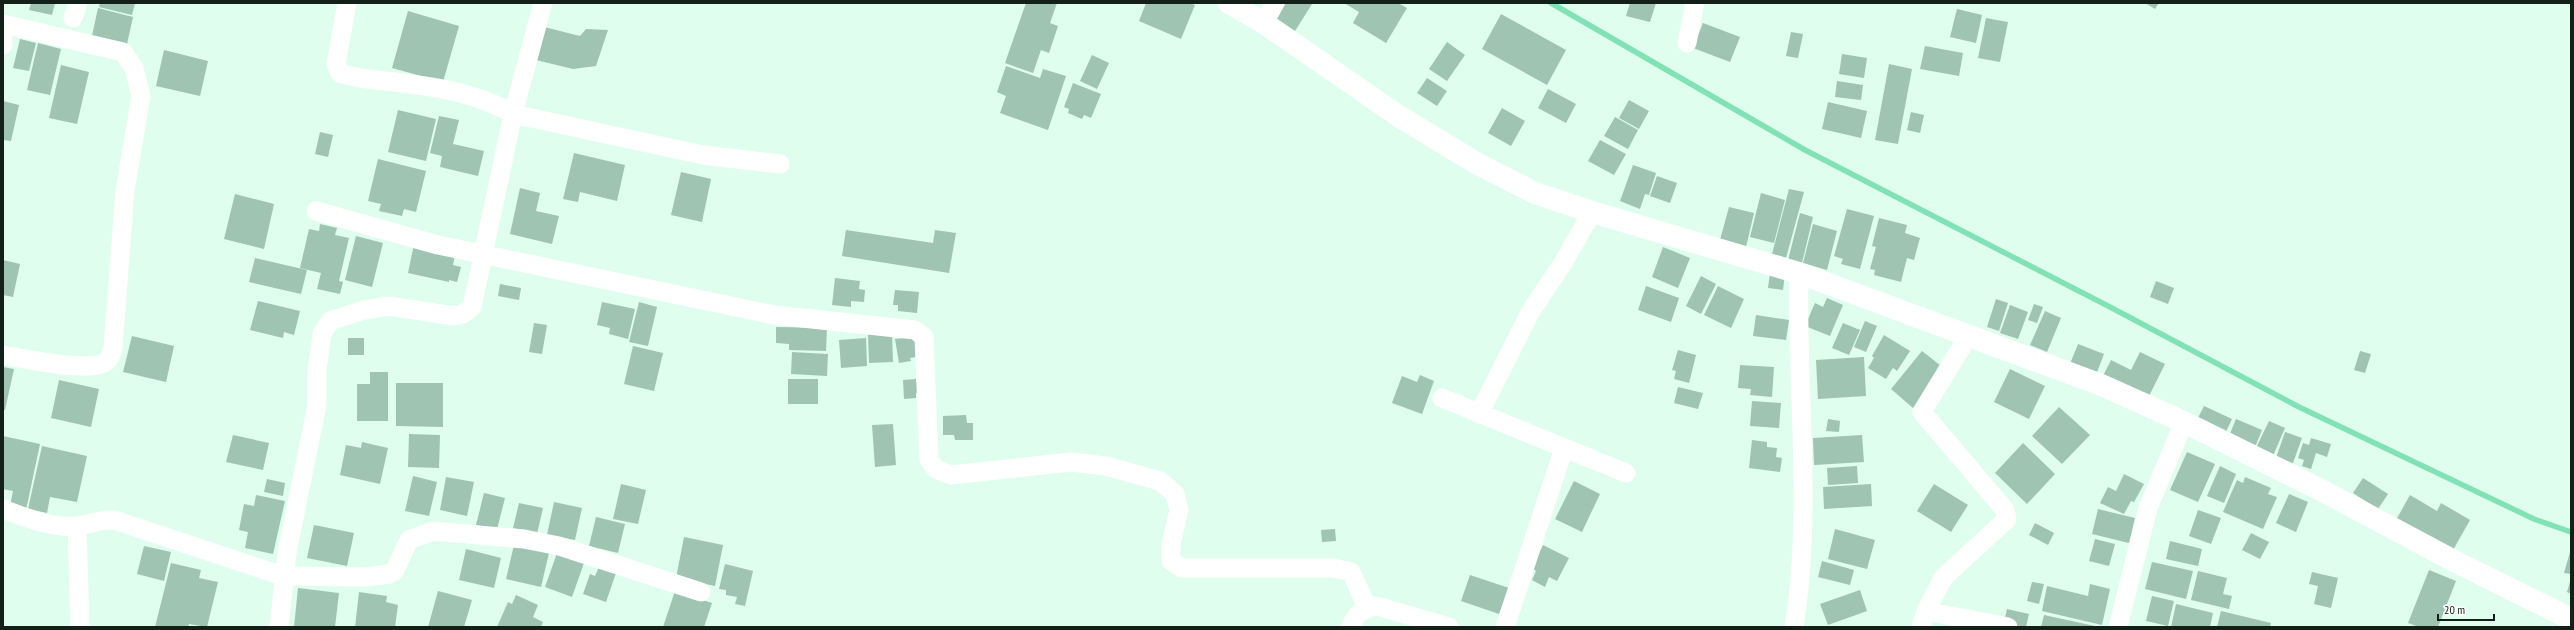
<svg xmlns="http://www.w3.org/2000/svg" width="2574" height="630" viewBox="0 0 2574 630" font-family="'PT Sans Narrow',sans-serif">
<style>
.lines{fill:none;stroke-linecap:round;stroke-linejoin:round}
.stream{stroke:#81e2b5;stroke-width:5.5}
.building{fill:#9fc4b1}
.minor{stroke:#fff;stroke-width:19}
.tertiary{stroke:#fff;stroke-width:22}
</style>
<rect width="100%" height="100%" fill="#dffeed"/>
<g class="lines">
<path class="stream" d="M1551 3 1805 150 2110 307 2299 407 2534 519 2571 532"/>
</g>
<path class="building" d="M31 3H55L52 15 29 10Z
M100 3H135L132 15 99 7Z
M1026 3H1057L1050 23 1058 26 1049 53 1041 50 1033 73 1005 63Z
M1146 3H1189L1195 5 1181 39 1139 21Z
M1286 3 1312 4 1295 31 1276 19Z
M1344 3H1398L1407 8 1386 43 1353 23 1359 12Z
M1630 3H1656L1650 22 1626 16Z
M2145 3H2159L2155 9Z
M98 8 133 17 127 44 92 36Z
M1957 9 1982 15 1976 43 1950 37Z
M408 11 459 26 443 82 392 68Z
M1501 14 1566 50 1547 85 1482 49Z
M1986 18 2008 22 2000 62 1978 58Z
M1703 23 1740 37 1730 62 1693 48Z
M544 27 580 36 586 29 608 30 596 66 573 69 536 60Z
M1791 32 1803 34 1798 58 1786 56Z
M20 39 36 43 29 71 13 68Z
M1447 42 1465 55 1447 81 1429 69Z
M38 43 61 49 50 95 27 90Z
M1925 46 1963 53 1959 76 1920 69Z
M164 50 208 61 200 96 156 86Z
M1842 54 1867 58 1864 78 1839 74Z
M1092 55 1109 63 1097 89 1080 81Z
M1889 64 1912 69 1898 144 1875 140Z
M61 65 89 72 77 124 49 118Z
M1006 66 1040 78 1043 69 1066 76 1048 130 1000 113 1006 96 997 92Z
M1427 78 1447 91 1437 106 1417 93Z
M1837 81 1863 85 1861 100 1835 97Z
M1073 83 1101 94 1091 118 1084 115 1082 119 1068 113 1069 109 1064 107Z
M1548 89 1576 104 1566 123 1538 108Z
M1629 100 1649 111 1639 129 1619 118Z
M3 101 19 105 11 141 3 140Z
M1828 102 1867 111 1861 138 1822 129Z
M1502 108 1525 121 1511 146 1488 133Z
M398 110 436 119 426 161 388 152Z
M1911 112 1924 115 1920 133 1907 130Z
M439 116 459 120 453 144 484 151 478 176 440 167 442 156 430 153Z
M1615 117 1638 130 1628 149 1604 136Z
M320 132 333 135 328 157 315 154Z
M1600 140 1626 154 1614 175 1588 161Z
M574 153 625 165 617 201 580 192 578 202 563 199Z
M378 159 426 171 416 212 404 209 402 216 379 211 381 204 368 201Z
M1633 165 1656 173 1649 195 1645 194 1640 209 1620 201Z
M681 172 711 179 702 222 671 215Z
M1657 176 1677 183 1670 203 1650 196Z
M520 188 540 193 536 211 559 216 552 244 510 234Z
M1789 189 1804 192 1786 258 1772 254Z
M1761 193 1785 200 1774 243 1750 237Z
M235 194 274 204 264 249 224 239Z
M1729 207 1754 213 1746 247 1720 240Z
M1847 209 1874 216 1860 269 1841 264 1843 259 1834 256Z
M1800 213 1813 217 1802 263 1788 260Z
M1879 218 1907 225 1905 233 1920 238 1914 260 1907 258 1901 282 1874 275 1875 270 1870 269 1876 247 1872 246Z
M320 224 337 228 335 235 349 238 339 281 343 282 340 294 317 289 321 273 300 268 309 229 319 231Z
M1813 224 1837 231 1827 270 1803 263Z
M846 230 933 243 935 230 956 233 949 273 842 256Z
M356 236 383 243 372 287 345 280Z
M414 244 455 254 453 265 461 267 457 282 449 280V282L408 273Z
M1663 247 1690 258 1678 288 1652 277Z
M255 258 307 270 301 294 249 282Z
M3 260 20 264 13 297 3 295Z
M1770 273 1785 274 1783 290 1768 288Z
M1701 276 1716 284 1701 314 1686 306Z
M835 278 860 281 859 289 865 290 864 302 851 301V307L832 305Z
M2156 281 2174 288 2168 304 2150 297Z
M500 284 521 288 519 300 498 296Z
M1646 286 1679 298 1671 322 1638 310Z
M1718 286 1744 299 1731 328 1704 315Z
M895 290 919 292 917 313 898 311V305H893Z
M1827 298 1843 305 1830 336 1805 326 1815 303 1823 307Z
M1996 299 2008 303 1999 331 1987 327Z
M258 301 300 311 294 335 284 332 283 338 250 330Z
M602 302 635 309 628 339 609 334 610 328 597 325Z
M639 302 657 307 648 346 629 342Z
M2034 304 2043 307 2037 323 2028 320Z
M2010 305 2028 312 2018 339 2000 333Z
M2045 311 2061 318 2047 352 2030 345Z
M1756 315 1789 320 1786 340 1753 336Z
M1865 321 1877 326 1866 352 1854 347Z
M534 323 547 325 542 354 529 352Z
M1843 323 1860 330 1849 355 1832 348Z
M776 327 827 328 826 351 789 350V344L776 343Z
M892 333 893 362 869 363 868 334Z
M1884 335 1910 351 1897 371 1893 368 1886 379 1868 368 1874 358 1872 356Z
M132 336 174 346 166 382 123 372Z
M921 336 923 356 910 358 911 361 899 363 895 339Z
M348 338H364V355H348Z
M866 338 867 366 841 368 839 340Z
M2078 344 2104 354 2096 375 2070 364Z
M633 346 663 353 654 391 624 384Z
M1678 350 1696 355 1689 383 1674 379 1676 371 1672 370Z
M1922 351 1945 369 1913 408 1891 389Z
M2360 351 2371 354 2365 373 2354 370Z
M792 352 828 354 827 376 791 374Z
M2140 352 2165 364 2149 396 2101 380 2111 360 2131 370Z
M1864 357 1866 396 1818 399 1816 360Z
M1740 365 1774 367 1772 397 1750 395 1751 389 1738 388Z
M3 367 14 369 5 410H3Z
M2010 369 2045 386 2029 419 1994 402Z
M370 372H388V421H357V384H370Z
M1420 375 1434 381 1422 414 1392 403 1402 376 1417 382Z
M788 379H818V404H788Z
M916 379V382H922V393H916V398L904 399 903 380Z
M59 380 99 389 91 427 51 418Z
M396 383H443V427L396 426Z
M1678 387 1703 393 1698 409 1674 403Z
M1752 401 1781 403 1779 428 1750 426Z
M2204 406 2232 419 2224 436 2196 422Z
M2059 407 2090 435 2062 464 2032 436Z
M966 415 967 423H973V440H955L954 435H943V416Z
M1828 419 1840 421 1839 432 1826 431Z
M2236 419 2262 430 2255 447 2229 436Z
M2269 421 2285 428 2272 458 2255 450Z
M893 424 896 465 875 467 872 425Z
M2285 432 2302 438 2293 463 2276 458Z
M409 434 440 435 439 468 408 467Z
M233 435 269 443 263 470 226 462Z
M1862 435 1864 462 1814 465 1813 438Z
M3 436 40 444 26 510 10 506 13 491 3 489Z
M2311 438 2331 444 2327 457 2316 453 2311 469 2302 466 2304 460 2298 458 2303 443 2309 445Z
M1752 440 1767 442V447L1777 448 1776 457 1782 458 1780 472 1749 468Z
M362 442 388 448 380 484 340 475 346 445 361 448Z
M2023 443 2055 474 2027 504 1995 473Z
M42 446 87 456 77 502 50 497 47 513 28 509Z
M2187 452 2215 464 2198 502 2170 490Z
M1857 466 1858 483 1828 485 1827 468Z
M2220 466 2236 474 2224 503 2207 496Z
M2124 474 2144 484 2134 502 2131 501 2124 514 2100 503 2108 487 2116 491Z
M413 476 437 482 429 516 405 511Z
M446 477 474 482 467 516 440 510Z
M2245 477 2271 488 2268 494 2277 497 2263 529 2223 512 2237 480 2243 483Z
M2363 478 2388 494 2378 509 2353 493Z
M267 479 285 483 283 496 264 492Z
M1574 481 1600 494 1582 532 1555 519Z
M621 484 646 490 638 524 613 519Z
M1871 484 1872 506 1824 509 1823 487Z
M1934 484 1968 505 1951 532 1917 511Z
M484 493 505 498 497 529 476 525Z
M2289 494 2308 502 2296 532 2276 523Z
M256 495 285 501 273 554 245 548 248 532 239 530 244 504 254 506Z
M2410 495 2437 511 2441 503 2470 520 2452 552 2396 520Z
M554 502 582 508 575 540 547 535Z
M519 503 543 508 537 534 513 528Z
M2098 509 2135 518 2129 543 2092 534Z
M2198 510 2221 518 2211 544 2189 536Z
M596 517 625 524 618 553 589 546Z
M2035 523 2054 533 2048 545 2029 535Z
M314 525 354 533 347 566 307 558Z
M1335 529 1336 541 1322 542 1321 530Z
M1835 529 1875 540 1867 569 1828 559Z
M2251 533 2269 542 2260 559 2242 550Z
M684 537 723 545 715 586 676 578Z
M2095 539 2115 544 2109 566 2089 561Z
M2170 541 2202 549 2198 566 2166 559Z
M514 545 549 553 541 587 506 579Z
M1543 545 1569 558 1557 581 1549 577 1545 587 1532 580 1536 571 1532 568Z
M144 546 171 552 164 581 137 574Z
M466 549 501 558 494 588 459 580Z
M2570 552H2571V574L2564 573Z
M557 553 584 563 572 597 545 587Z
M1822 561 1854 570 1850 585 1818 577Z
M2152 562 2193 571 2186 599 2145 589Z
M171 563 201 570 199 578 218 582 207 627 189 624 188 627H155Z
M725 564 753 571 745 606 735 604 737 597 726 595V590L719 589Z
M599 567 616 573 606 602 583 594 590 574 595 576Z
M2429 570 2456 581 2438 627H2419L2408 623Z
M2198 571 2227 578 2223 594 2232 596 2229 609 2191 600Z
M2312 572 2338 578 2331 608 2314 604 2318 586 2309 584Z
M1470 575 1509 588 1499 614 1461 601Z
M2571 578V594L2567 592Z
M2032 582 2044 584 2039 604 2027 601Z
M2090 584 2110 589 2102 625 2042 611 2047 586 2088 596Z
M298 588 339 593 335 627H294Z
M1860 590 1867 611 1828 625 1820 604Z
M438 591 472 600 464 627H428Z
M675 591 712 603 704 627H663Z
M359 592 387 596 386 602 398 605 395 627H355Z
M516 595 538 605 533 617 543 622 541 627H497L508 602 512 604Z
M2152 596 2174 601 2168 626 2146 621Z
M2176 604 2213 613 2210 627H2171Z
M2007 609 2029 614 2026 627H2003Z
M2221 611 2271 623 2270 627H2217Z
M2044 615 2095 626V627H2041Z"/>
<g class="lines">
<path class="minor" d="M347 3 336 64 340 73C362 81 387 80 410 84 444 88 483 96 513 114L703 155 780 164
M73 18 78 3
M1264 23 1275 3
M3 24 123 52 134 68 141 96 125 191 113 348C111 354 110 360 104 363 84 372 25 359 3 355
M3 33V45
M1687 43 1695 3
M316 211 438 245 774 315 915 330 924 337 929 460 936 469 951 475 1071 462 1106 466 1160 481 1175 494 1179 510 1171 544V561L1182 568H1333L1351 572 1367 607
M1442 398 1626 473
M1479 414 1531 311 1563 263 1592 212
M3 509C24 517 54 529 77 526 90 524 101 519 114 520L283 576 365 577 389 574 395 570 409 540 433 531 524 539 559 546 701 592
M77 526 80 627
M1926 611 1943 578 2007 519 2005 510 1922 412 1969 335
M279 627 287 553 317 405V370L322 334 330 321 364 310 389 306 454 316 463 314 472 307 513 114 543 3
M1351 627C1355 614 1363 608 1377 606L1449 627
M1505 627 1564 448
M1794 627C1813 509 1796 391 1799 273
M1921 627 1926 611 2008 627
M2118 627 2148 508 2184 422"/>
<path class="tertiary" d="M1229 3 1264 23 1397 115 1476 163 1535 193 1592 212 1799 273 2099 384 2184 422 2323 491 2454 561 2571 619"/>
</g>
<rect width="2574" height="630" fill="none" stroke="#122019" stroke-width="8"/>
<path d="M2438 614v6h56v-6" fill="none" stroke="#122019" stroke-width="2"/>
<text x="2444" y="614" font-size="12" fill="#122019" stroke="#ffffff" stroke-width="3" paint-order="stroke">20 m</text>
</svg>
